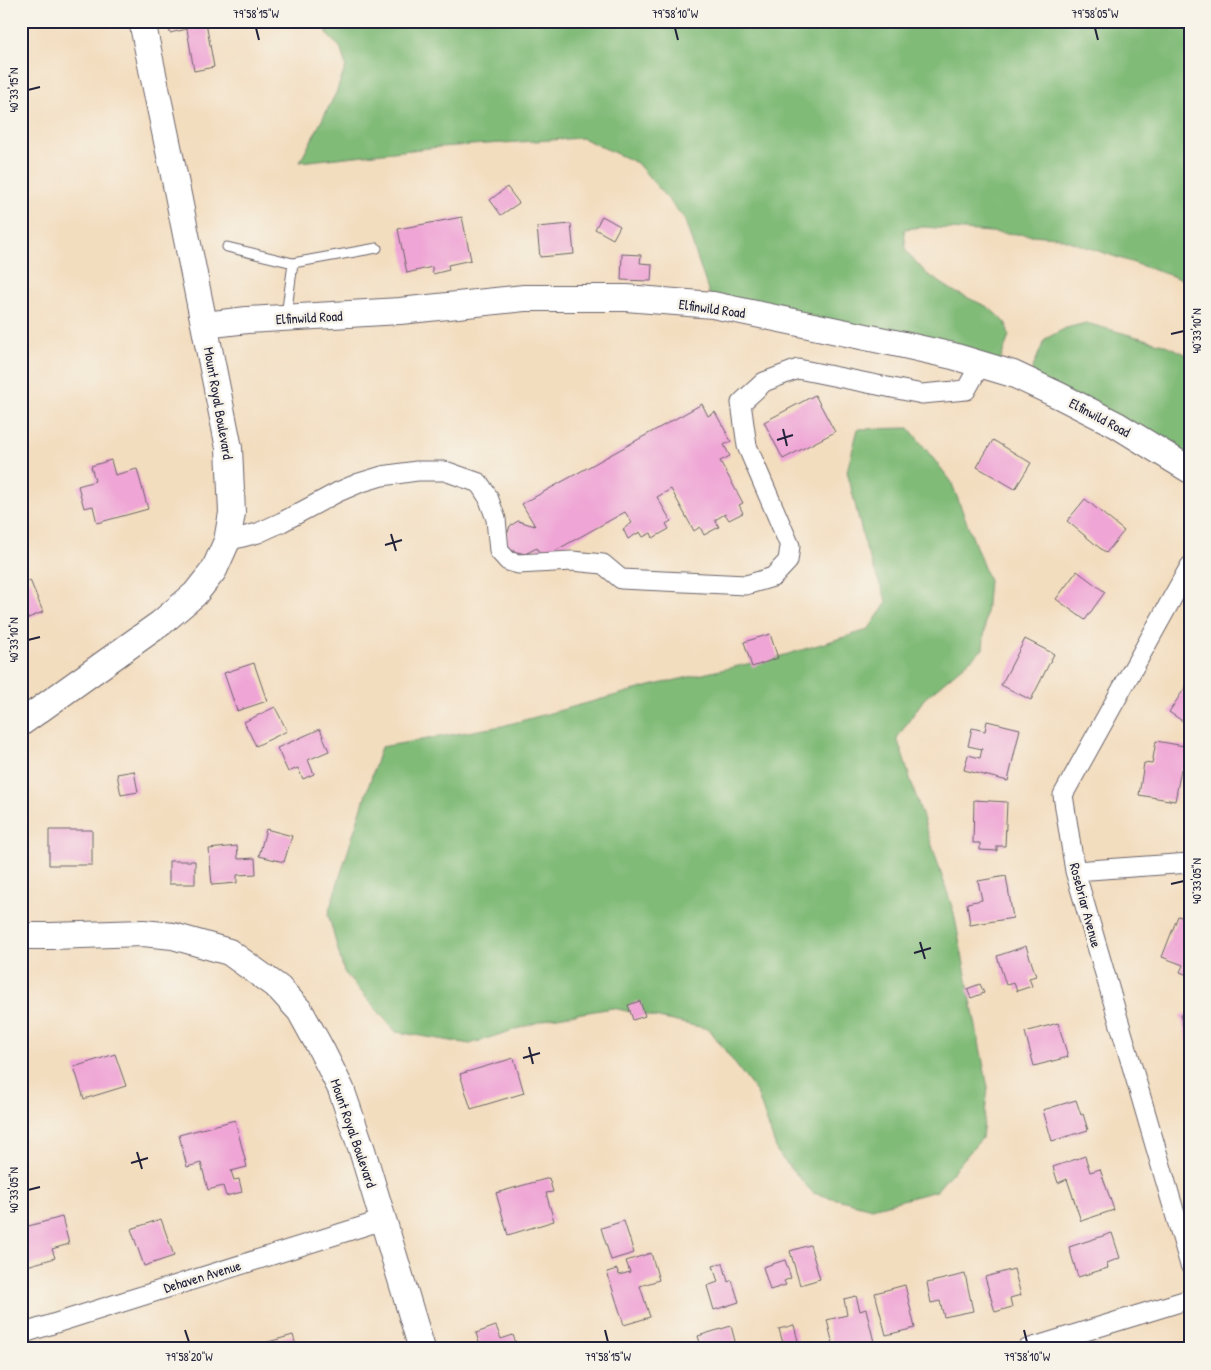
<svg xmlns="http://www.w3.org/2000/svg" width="1211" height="1370" viewBox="0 0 1211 1370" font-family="'Patrick Hand',sans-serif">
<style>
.forest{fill:#81bb78;stroke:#526e5a}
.building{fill:#efa5d5}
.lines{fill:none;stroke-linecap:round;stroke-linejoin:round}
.lane-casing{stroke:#6b6369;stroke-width:11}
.street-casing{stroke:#6b6369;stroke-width:21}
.secondary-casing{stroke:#6b6369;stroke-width:28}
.lane{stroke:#fff;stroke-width:9}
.street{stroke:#fff;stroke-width:19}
.secondary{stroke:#fff;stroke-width:26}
.ticks{fill:none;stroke:#22223b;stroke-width:2}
.labels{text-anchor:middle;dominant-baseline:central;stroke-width:5;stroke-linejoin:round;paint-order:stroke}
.street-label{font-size:14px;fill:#22223b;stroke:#f7f3e8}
.neatline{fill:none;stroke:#22223b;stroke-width:2}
.ticks-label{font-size:12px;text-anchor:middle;fill:#22223b}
</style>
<rect width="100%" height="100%" fill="#f7f3e8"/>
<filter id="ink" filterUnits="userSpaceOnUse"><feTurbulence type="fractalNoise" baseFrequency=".02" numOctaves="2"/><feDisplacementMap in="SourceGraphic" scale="10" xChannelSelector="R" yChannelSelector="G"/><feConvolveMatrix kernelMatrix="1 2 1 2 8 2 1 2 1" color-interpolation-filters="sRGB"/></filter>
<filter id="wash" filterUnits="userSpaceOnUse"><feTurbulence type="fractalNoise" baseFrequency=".0096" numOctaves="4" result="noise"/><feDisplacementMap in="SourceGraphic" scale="20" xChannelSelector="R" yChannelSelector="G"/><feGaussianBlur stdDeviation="1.12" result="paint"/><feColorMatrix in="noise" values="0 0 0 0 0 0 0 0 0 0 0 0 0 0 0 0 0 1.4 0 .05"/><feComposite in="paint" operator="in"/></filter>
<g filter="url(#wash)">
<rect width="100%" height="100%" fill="#f3ddbf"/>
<path class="forest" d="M324 21H1190V282L1057 237 924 227 904 229 906 251 927 274 955 292 988 307 1006 323 1009 336 997 369 713 305 684 218 637 163 582 138 439 147 300 162 336 93 346 66 340 47 328 36Z
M1086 323 1163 344 1190 356V470L1027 381 1045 339 1066 328Z
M909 428 951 481 989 581 983 649 924 699 897 738 954 913 988 1088 982 1138 936 1191 872 1208 813 1193 778 1154 757 1093 709 1029 613 1008 551 1018 470 1044 396 1032 344 972 328 914 381 747 502 726 654 685 778 657 868 630 887 602 866 549 847 471 858 429Z"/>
<g id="blocks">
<path class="building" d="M168 21H211L206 23 214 67 194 71 187 29 170 33Z
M507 187 519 203 501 215 490 200Z
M602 216 620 226 613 239 595 229Z
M462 217 471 260 448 265 449 270 433 274 432 267 407 273 398 229Z
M571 224 574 254 540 257 537 227Z
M622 254 641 255 640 263 652 264 651 281 621 280Z
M815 395 835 432 783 459 764 422Z
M702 404 708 416 715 412 731 441 724 445 730 456 720 461 743 503 739 505 743 513 729 520 725 514 715 520 719 527 704 535 700 527 694 531 671 489 657 497 671 521 666 524 669 529 653 538 651 533 643 537 640 532 628 539 623 529 632 523 625 512 542 558 537 548 525 554 510 550 505 541 510 526 518 521 535 526 522 504Z
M993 440 1031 463 1015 489 977 467Z
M111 460 115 475 137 469 148 509 97 523 93 506 84 508 78 486 95 481 91 466Z
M1085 499 1124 531 1106 553 1067 521Z
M1077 571 1105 592 1085 620 1056 599Z
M30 580 43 612 21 621V584Z
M770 634 778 658 752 667 744 642Z
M1025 639 1054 654 1031 700 1001 685Z
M254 663 267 701 237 711 224 673Z
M1190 680V726L1169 712Z
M275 707 287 731 256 746 244 722Z
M987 721 1020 729 1008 781 964 770 968 755 980 758 982 749 968 746 972 728 985 731Z
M320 729 329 751 308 760 314 774 303 779 298 768 288 772 277 748Z
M1156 741 1190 747 1188 770 1181 769 1175 801 1139 795 1144 763 1152 764Z
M134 771 138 792 121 795 117 774Z
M974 800 1007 802 1005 846H997V851L980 850V843H973Z
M266 829 292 836 284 862 259 856Z
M49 830H92V865H49Z
M237 846 238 859 255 858 256 874 237 875V883L212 885 209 849Z
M169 861H195V884H169Z
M1006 876 1013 918 970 925 967 903 982 900 978 881Z
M1178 916 1190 920V976L1180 972 1183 965 1162 957Z
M1026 946 1036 976 1029 978 1032 986 1017 991 1014 983 1006 985 997 956Z
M980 984 984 993 971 998 967 989Z
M640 1001 645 1016 633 1020 628 1005Z
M1190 1012V1046H1189L1180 1015Z
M1058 1023 1068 1057 1034 1066 1025 1032Z
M115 1054 126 1086 84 1099 74 1067Z
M514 1058 524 1093 471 1109 460 1074Z
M1076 1100 1081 1115 1083 1114 1088 1130 1052 1141 1043 1110Z
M235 1120 247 1167 231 1171 234 1180 239 1179 242 1192 226 1196 223 1186 208 1190 201 1163 187 1167 179 1135Z
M1085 1156 1090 1172 1100 1169 1114 1210 1081 1221 1067 1179 1058 1183 1053 1167Z
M549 1178 553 1192 546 1193 554 1221 508 1235 496 1193Z
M62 1217 69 1244 52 1249 55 1258 27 1266 21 1245V1228Z
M161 1219 174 1256 144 1266 131 1229Z
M624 1221 634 1253 611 1260 601 1228Z
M1112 1233 1120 1258 1107 1263 1108 1268 1078 1277 1069 1247Z
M810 1245 820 1279 800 1285 790 1251Z
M651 1253 659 1280 640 1286 650 1317 624 1325 607 1272 617 1269 619 1275 630 1272 626 1261Z
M785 1260 791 1278 784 1281 786 1285 770 1290 763 1267Z
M723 1263 728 1282 732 1280 739 1302 714 1310 707 1286 718 1282 713 1266Z
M1014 1269 1021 1295 1010 1298 1012 1307 995 1312 985 1277Z
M965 1274 973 1311 944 1317 940 1301 931 1303 927 1283Z
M905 1285 915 1328 886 1335 875 1293Z
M856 1296 860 1311 866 1309 874 1342 868 1343 870 1349H834L827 1320 847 1315 844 1299Z
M794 1325 800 1349H775L774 1345 783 1343 779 1329Z
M496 1326 501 1339 513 1335 518 1349H481L476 1333Z
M731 1326 737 1349H702L698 1336Z
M293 1335 297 1349H247V1348Z"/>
</g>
</g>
<g filter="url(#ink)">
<use href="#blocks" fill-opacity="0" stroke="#6b6369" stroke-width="1"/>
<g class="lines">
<defs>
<path id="lane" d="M227 247 293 263 286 316
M293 263 377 248"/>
<path id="street" d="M227 541 258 533 282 522 338 492 359 483 382 476 417 471H445L479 483 488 497 496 519 499 551 508 561 518 564 572 561 603 564 621 579 746 585 773 577 788 561 790 546 747 446 741 403 764 382 798 369 922 394 966 390 980 365
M1190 566 1063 795 1075 871 1190 1265
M1075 871 1190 863
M21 1334 383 1220
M1027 1349 1190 1299"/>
<path id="secondary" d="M205 325 247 320 400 311 524 298H626L713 305 904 345 953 356 1013 374 1060 396 1117 425 1190 470
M21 723 161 623 195 594 214 570 227 541 232 513 229 448 174 175 142 21
M21 936H51L143 933 173 936 229 952 279 988 300 1011 322 1051 341 1089 362 1150 422 1349"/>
</defs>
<use href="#lane" class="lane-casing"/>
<use href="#street" class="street-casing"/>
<use href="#secondary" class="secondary-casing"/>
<use href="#lane" class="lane"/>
<use href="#street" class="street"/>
<use href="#secondary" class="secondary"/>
</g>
</g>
<path class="ticks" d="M256 28 259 40M675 28 678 40M1095 28 1098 40M28 90 40 87M1171 334 1184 331M783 429 787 446M777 440 793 435M391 534 396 551M385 545 402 540M28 640 40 637M1171 884 1184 881M920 942 925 959M914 953 931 948M529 1047 533 1064M523 1058 540 1053M137 1152 142 1169M131 1163 148 1158M28 1190 40 1187M185 1330 189 1342M605 1330 608 1342M1024 1330 1027 1342"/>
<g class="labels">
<g class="street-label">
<text transform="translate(712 308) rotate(8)">Elfinwild Road</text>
<text transform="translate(309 317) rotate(-3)">Elfinwild Road</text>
<text transform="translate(219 403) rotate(80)">Mount Royal Boulevard</text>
<text transform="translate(1100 417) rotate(28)">Elfinwild Road</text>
<text transform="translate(1086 905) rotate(75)">Rosebriar Avenue</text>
<text transform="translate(354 1133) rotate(71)">Mount Royal Boulevard</text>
<text transform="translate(202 1276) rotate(-17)">Dehaven Avenue</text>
</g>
</g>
<rect width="1211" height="1370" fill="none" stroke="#f7f3e8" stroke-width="55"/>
<rect x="28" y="28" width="1156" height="1314" class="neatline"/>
<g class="ticks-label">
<text x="256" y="18">79°58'15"W</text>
<text x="675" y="18">79°58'10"W</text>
<text x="1095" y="18">79°58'05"W</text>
<text transform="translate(14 90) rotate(-90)" y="4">40°33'15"N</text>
<text transform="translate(1197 331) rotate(-90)" y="4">40°33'10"N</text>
<text transform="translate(14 640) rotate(-90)" y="4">40°33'10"N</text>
<text transform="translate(1197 881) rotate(-90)" y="4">40°33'05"N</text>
<text transform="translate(14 1190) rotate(-90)" y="4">40°33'05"N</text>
<text x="189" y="1361">79°58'20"W</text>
<text x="608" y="1361">79°58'15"W</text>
<text x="1027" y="1361">79°58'10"W</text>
</g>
</svg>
